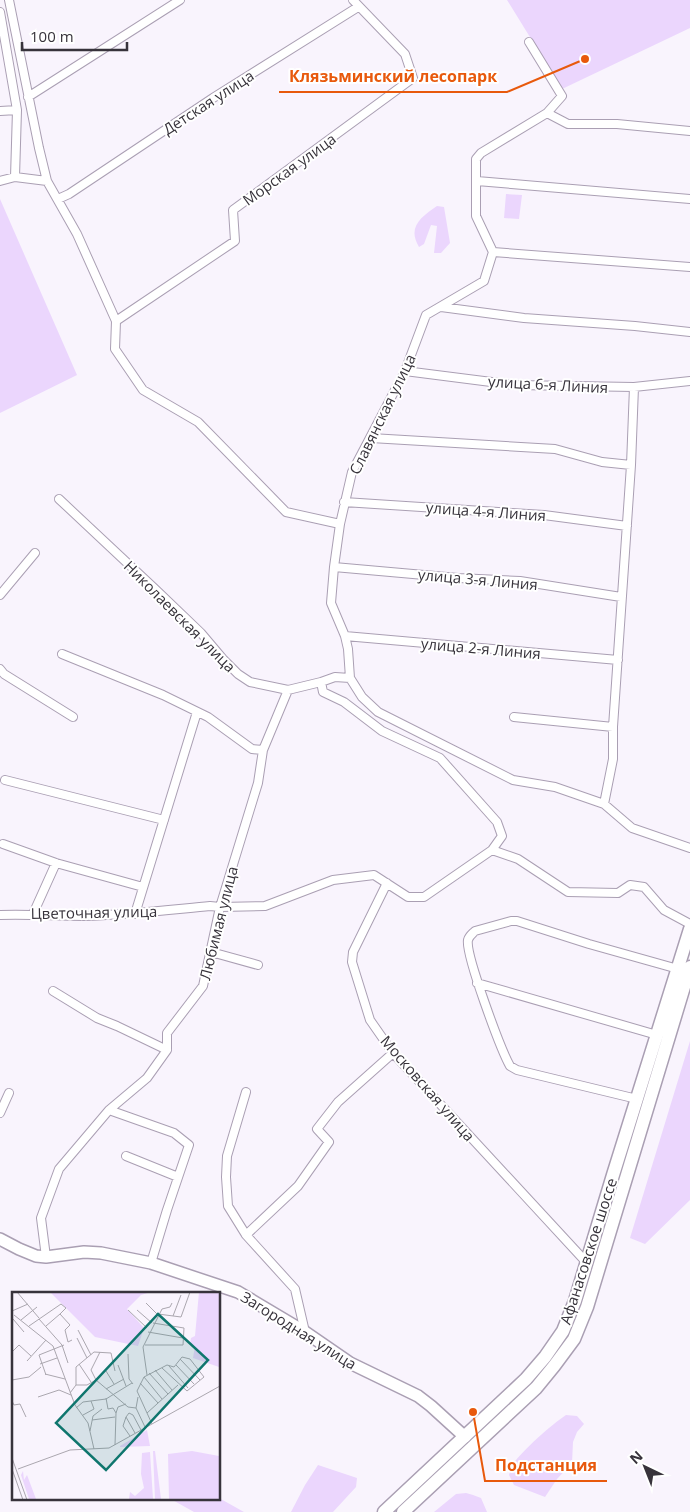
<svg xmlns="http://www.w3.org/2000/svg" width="690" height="1512" viewBox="0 0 690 1512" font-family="'Open Sans',sans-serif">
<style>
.green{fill:#ebd6fd}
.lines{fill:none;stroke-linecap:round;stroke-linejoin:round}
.street-casing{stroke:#aa9fb3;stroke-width:10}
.secondary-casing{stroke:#aa9fb3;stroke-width:14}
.primary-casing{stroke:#aa9fb3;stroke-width:15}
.street{stroke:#fff;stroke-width:8}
.secondary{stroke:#fff;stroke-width:11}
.primary{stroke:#fff;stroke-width:12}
.labels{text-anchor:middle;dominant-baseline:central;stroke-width:4;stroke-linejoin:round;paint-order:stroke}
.street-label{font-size:15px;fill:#37333b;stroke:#fff}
.inset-road{fill:none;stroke:#aba7af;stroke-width:1}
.view{fill:#0f766e;fill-opacity:0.15;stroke:#0f766e;stroke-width:2.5}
.inset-edge{fill:none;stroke:#37333b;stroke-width:2.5}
.leader{fill:none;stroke:#e8590c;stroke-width:2}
.callout-dot{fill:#e8590c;stroke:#fff;stroke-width:2}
.callout-label{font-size:16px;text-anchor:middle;font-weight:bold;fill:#e8590c;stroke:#fff;stroke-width:4;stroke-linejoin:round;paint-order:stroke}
</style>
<rect width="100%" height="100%" fill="#f9f4fd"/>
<path class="green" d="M507 0H690V28L562 89Z
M506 194 522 195 519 219 504 218Z
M0 199 77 375 0 413Z
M437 206 444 207 450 243 441 253H434L437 226 431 225 424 244 419 247C407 227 421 217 437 206Z
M690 1041V1200L645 1244 630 1238Z
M566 1415 577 1416 584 1424 577 1432 573 1442 572 1463 557 1479 545 1497 514 1485 509 1475C510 1472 511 1468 513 1464 522 1451 552 1424 566 1415Z
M318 1465 357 1478 356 1487 333 1512H291L305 1485Z
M466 1493 473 1495 481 1498 487 1512H434L456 1494Z
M169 1498H219L244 1512H194Z"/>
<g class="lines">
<defs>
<path id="street" d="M9 0 39 148 47 181 77 234 116 321 115 349 143 390 198 422 286 512 340 524
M0 12 17 110 15 177 47 181
M529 42 562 96 547 113
M28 97 180 0
M0 111 17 110
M690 131 617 124H568L547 113 481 153 476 159V216L493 252 484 281 426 315 405 371 352 472 340 524 334 567 331 603 345 636 348 649 350 678 362 697 378 712 513 780 555 787 604 804 632 828 690 848
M0 181 15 177
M477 181 690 199
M58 199 69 194 213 98 358 7
M493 252 690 267
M441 307 524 318 635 326 690 332
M116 321 235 241 233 210 413 78 405 54 353 0
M405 371 515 385 634 387 690 381
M371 438 555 449 602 462 631 465
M59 499 155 589 201 633 223 659 238 674 250 682 288 690 321 682 335 677 350 678
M344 502 544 515 627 526
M334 567 458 578 520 581 621 597
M0 595 35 553
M345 636 618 660
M62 654 163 695 208 717 252 749 263 750
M0 669 4 674 73 717
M514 717 613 727
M5 780 164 820
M604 804 613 759V727L631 465 634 387
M3 844 56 863 143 887
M492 850 518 859 568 892 618 893 630 885 644 887 664 910 690 924
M387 883 353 952 352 962 370 1020 393 1053 587 1263
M33 914 56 863
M135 914 197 712
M0 915C28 914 56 916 84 916 126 915 168 910 210 906L220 907 265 906 333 880 374 875 408 897H424L492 850 502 836 497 822 440 758 382 731 344 702 323 692 321 682
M211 952 258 965
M477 983 657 1035
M53 991 97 1018 117 1026 167 1050
M246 1092 227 1156 226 1177 228 1206 246 1235 295 1289 305 1332
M637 1099 517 1070 510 1066C501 1050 465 954 468 940 469 936 472 934 475 931L511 921H517L589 944 678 969
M109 1110 174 1133 189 1145 167 1210 151 1263
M0 1113 9 1093
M126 1156 178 1177
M246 1235 298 1186 329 1142 317 1129 338 1102 393 1053
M46 1257 41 1218 59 1169 109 1110 147 1078 167 1050V1033L203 986 220 907 258 783 263 750 288 690"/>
<path id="secondary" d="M0 1239 19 1249 36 1256 46 1257 84 1252 101 1253 151 1263 238 1292 305 1332 350 1363 418 1396 431 1406 465 1437"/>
<path id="primary" d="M384 1512 526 1379 545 1357 563 1331 575 1301 613 1175 690 929
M403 1512 536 1388 554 1366 574 1339 587 1307 690 967"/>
</defs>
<use href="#street" class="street-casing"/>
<use href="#secondary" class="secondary-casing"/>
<use href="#primary" class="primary-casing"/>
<use href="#street" class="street"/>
<use href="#secondary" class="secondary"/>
<use href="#primary" class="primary"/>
</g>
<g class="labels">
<g class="street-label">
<text transform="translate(208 102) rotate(-33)">Детская улица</text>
<text transform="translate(289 169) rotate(-36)">Морская улица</text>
<text transform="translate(548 384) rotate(3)">улица 6-я Линия</text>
<text transform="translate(382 414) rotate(-64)">Славянская улица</text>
<text transform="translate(486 511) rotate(4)">улица 4-я Линия</text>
<text transform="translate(478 579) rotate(5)">улица 3-я Линия</text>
<text transform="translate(180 616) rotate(45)">Николаевская улица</text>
<text transform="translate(481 648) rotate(5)">улица 2-я Линия</text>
<text transform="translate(94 912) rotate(-1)">Цветочная улица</text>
<text transform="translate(218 923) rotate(-76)">Любимая улица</text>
<text transform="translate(428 1088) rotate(49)">Московская улица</text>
<text transform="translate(588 1251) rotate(-72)">Афанасовское шоссе</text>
<text transform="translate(299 1330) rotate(32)">Загородная улица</text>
</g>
</g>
<g transform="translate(12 1292)">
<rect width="208" height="208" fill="#f9f4fd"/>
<path d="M38 0H139L129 3 115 17 132 36 126 54 83 45ZM187 0H207V75L181 66 183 54 178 52 179 46 183 44ZM135 138 138 154 108 155V154ZM141 159H143L149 207H143ZM180 159 207 164V207H157L156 162ZM138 160 141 207H117L118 200 123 204 132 196 129 182 130 161ZM11 179 12 188 15 183 24 207H17L9 183Z" fill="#ebd6fd"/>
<path class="inset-road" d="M5 0 27 26M134 11 145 22M116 18 135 36M125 18 140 31M0 19 16 12M146 22 169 25 178 0M2 23 41 54 63 113 76 131 82 157M161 24 169 3M1 27 12 40M27 27 50 53 56 71M9 28 25 15M17 34 49 12 54 16 48 22M34 34 48 22 58 33 53 38 56 50 60 48M66 38 79 63M136 40 171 46M65 46 75 66M133 53H171L172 36 141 31M0 60 7 53 19 64M88 60 79 78 84 88 116 115 124 116M116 62 117 87 121 92M27 63 52 53M27 63 34 83M168 67 188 88M15 69 34 48M28 72 45 66M67 72 79 90M106 73 114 94M164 73 182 92M157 74 176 96M150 76 175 99M143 78 160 98M94 79 102 92M137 81 156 102M33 82 53 87M135 83 131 55 150 17 158 15 160 11M132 85 150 107M0 88 17 85 29 75M128 91 146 111M64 93V75L82 60 99 61 103 79M94 97 112 87M58 101 64 93H75L84 88M26 105 47 98 59 103M126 105 124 116 133 135M94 106 96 117 101 116 104 121M0 109 2 113 8 112 14 125M64 116 71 110 94 107 120 91M135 121 166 93M71 123 82 117 79 109M114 125 117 121 121 123 129 138M114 125 111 134 118 144M114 125 123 141M80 128 103 125M140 132 125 99 132 85 155 73 162 75 170 65 178 67 192 85 175 99M78 139 81 124 90 117M103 153 104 121 106 115 114 112M0 166 15 208M0 177 11 208M6 177 58 158 97 156 208 94"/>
<path class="view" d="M146 22 196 68 94 178 44 131Z"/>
<rect width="208" height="208" class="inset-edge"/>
</g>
<path class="leader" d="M585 59L507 92H279M473 1412L485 1481H607"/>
<g class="callout-dot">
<circle cx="585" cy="59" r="5"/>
<circle cx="473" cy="1412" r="5"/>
</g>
<g class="callout-label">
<text x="393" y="82">Клязьминский лесопарк</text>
<text x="546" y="1471">Подстанция</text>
</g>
<g transform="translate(645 1467) rotate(317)" stroke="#ffffff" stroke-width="4" paint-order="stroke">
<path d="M0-4L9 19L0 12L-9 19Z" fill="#37333b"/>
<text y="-8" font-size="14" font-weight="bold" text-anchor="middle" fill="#37333b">N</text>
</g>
<path d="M22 42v8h105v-8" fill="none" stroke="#37333b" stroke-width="2.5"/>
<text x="30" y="42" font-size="15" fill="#37333b" stroke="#ffffff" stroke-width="4" paint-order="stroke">100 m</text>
</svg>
